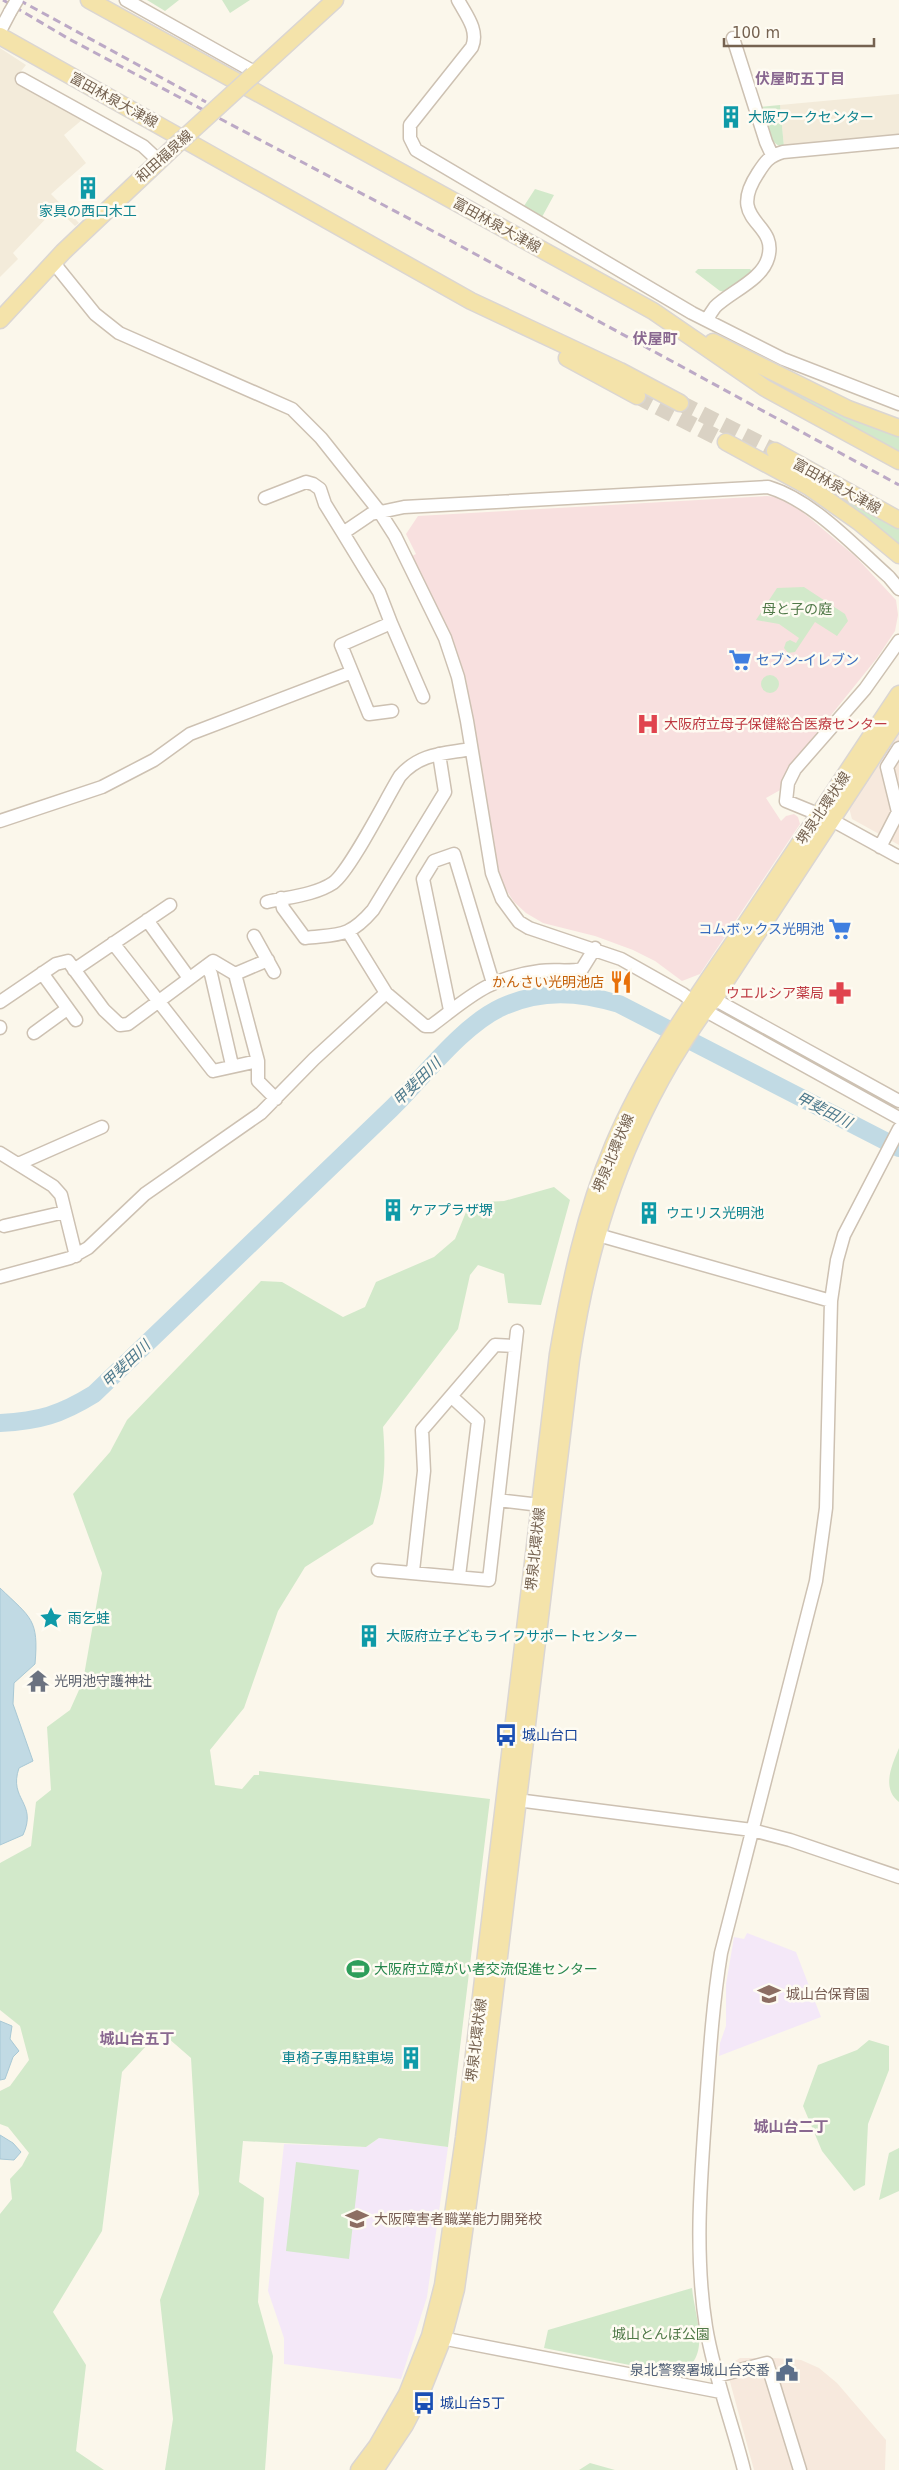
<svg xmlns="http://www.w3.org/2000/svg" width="899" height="2470" viewBox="0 0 899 2470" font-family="'DejaVu Sans','Noto Sans JP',sans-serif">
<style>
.residential{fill:#f3ebda}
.commercial{fill:#f7e9dd}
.education{fill:#f4e8f8}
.medical{fill:#f8e0df}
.green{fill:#d2e9ca}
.water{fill:#c1dae4;stroke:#a8c8d5}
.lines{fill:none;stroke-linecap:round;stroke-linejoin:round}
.river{stroke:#c1dae4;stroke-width:18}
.major-tunnel{stroke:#dad2c4;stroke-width:16;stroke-dasharray:16 8;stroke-linecap:butt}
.minor-casing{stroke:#cdc1b2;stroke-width:15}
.major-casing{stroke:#dbd6d2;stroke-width:19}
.minor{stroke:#fff;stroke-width:12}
.major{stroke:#f4e3aa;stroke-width:16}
.rail{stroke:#bca9c6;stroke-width:3;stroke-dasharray:8 5;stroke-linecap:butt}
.minor-bridge-casing{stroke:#cdc1b2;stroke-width:15;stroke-linecap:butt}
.major-bridge-casing{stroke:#dbd6d2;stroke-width:19;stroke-linecap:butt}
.minor-bridge{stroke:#fff;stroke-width:12}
.major-bridge{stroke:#f4e3aa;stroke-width:16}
.labels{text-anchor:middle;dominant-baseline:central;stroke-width:5;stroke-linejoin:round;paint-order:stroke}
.street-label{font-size:14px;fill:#756250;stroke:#fefbf2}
.culture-label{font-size:14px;fill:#0d838f;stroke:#fefbf2;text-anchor:start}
.park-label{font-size:14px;fill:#507948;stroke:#fefbf2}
.shop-label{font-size:14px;fill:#366cbe;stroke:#fefbf2;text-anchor:start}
.health-label{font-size:14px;fill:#be3a42;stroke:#fefbf2;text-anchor:start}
.food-label{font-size:14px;fill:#c56008;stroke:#fefbf2;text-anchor:end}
.worship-label{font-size:14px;fill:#5b616d;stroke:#fefbf2;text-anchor:start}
.transit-label{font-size:14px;fill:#164399;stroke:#fefbf2;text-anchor:start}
.leisure-label{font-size:14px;fill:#27864d;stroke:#fefbf2;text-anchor:start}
.education-label{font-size:14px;fill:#785e54;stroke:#fefbf2;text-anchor:start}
.service-label{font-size:14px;fill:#4e5e75;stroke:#fefbf2;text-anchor:end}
.neighbourhood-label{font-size:15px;font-weight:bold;fill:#896890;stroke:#fefbf2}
.water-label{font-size:15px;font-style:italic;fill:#4e7a8d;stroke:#fefbf2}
</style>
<rect width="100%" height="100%" fill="#fbf7eb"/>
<path class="residential" d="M0 48 26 65 14 80 83 119 64 135 86 163 51 194 79 223 75 226 56 208 13 253 18 259 0 277Z
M899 94V136L784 147 780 105Z"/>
<path class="commercial" d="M899 729V845L852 819 848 804Z
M740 2358H774L801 2360 819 2368 837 2383 886 2440 885 2470H754L726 2367Z"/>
<path class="education" d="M747 1933 796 1952 821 2017 719 2056 720 2043 726 2026V1984L734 1937 744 1939Z
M379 2138 448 2147 427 2297 401 2379 284 2364V2338L268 2291 284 2144 366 2147Z"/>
<path class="medical" d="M767 496 776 497 799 509 856 557 896 600 898 615 895 631 877 658 787 770 789 775 782 789 766 798 781 821 786 816 794 814 798 817 800 824 700 974 682 981 655 961 633 950 595 936 543 923 526 913 514 902 503 885 493 852 466 679 451 637 412 556 416 554 406 534 418 516Z"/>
<path class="green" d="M147 0H179L165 11Z
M222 0H250L230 13Z
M780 105 784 147C768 146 765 120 760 107Z
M535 189 554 195 542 217 524 206Z
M698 269H750L753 272 726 292 720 291 695 272Z
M749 362 899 434V453L748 371Z
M833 492 899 525V548Z
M804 587 845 614 848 621 837 636 815 622 795 652 788 653 784 648 786 642 790 640 796 643 799 638 779 624 756 620 777 588Z
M761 684a9 9 0 1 1 18 0a9 9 0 1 1-18 0Z
M554 1187 570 1200 541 1305 508 1303 504 1274 478 1265 470 1275 458 1329 383 1427C386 1465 385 1487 373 1524L305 1567 278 1611 244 1708 210 1750 215 1785 242 1789 254 1775H259V1771L490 1799 448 2147 379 2138 366 2147 243 2141 239 2182 264 2198 258 2302 273 2356 265 2470H165L173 2419 160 2300 199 2194 191 2058 160 2031 122 2072 102 2231 53 2312 86 2365 76 2451 104 2470H0V2214L12 2199 10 2179 22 2166 29 2153 8 2127 0 2124V2091L10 2086 29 2060 20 2026 0 2010V1863L31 1846 36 1802 51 1790 47 1727 70 1710 83 1681 102 1573 73 1494 110 1452 127 1420 261 1281 282 1282 343 1317 365 1307 376 1282 434 1257 455 1239 466 1212 484 1202 504 1201Z
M899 1748V1802C881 1788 892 1765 899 1748Z
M869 2040 889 2046V2070L868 2124 865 2185 854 2191 822 2151 803 2106 818 2065 857 2050Z
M899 2148V2191L879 2200 889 2153Z
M296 2162 359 2170 349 2259 286 2251Z
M692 2288C695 2319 714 2362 675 2374L544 2348 548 2330Z
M590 2463 615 2470H579Z"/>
<path class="water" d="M0 1588C31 1618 39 1619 35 1664L14 1683 13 1704 33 1761 19 1768C8 1800 38 1802 23 1835L0 1845Z
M0 2021 12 2026 10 2039 19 2051 13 2057 5 2079 0 2080Z
M0 2135 13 2143 21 2152 14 2160 0 2159Z"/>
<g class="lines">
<path class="river" d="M0 1423C39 1421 60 1415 94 1394 193 1299 292 1204 391 1109 424 1077 461 1026 502 1007 542 989 579 992 619 1004L899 1148"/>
<path class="major-tunnel" d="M637 396 726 442
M680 403 775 451"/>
<defs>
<path id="minor" d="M126 0 256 73
M458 0C466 15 479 30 472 47L410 125V138L416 150 692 313 783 359 899 404
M0 31 10 12
M733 38 766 142 772 155
M22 79 143 146 159 161
M53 262 95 314 119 333 292 409 321 438 379 511 395 536 445 638 458 677 467 721 492 873 502 899 519 922 529 928 621 959 683 994 704 1010 899 1118
M707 320C709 316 712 311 715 307 730 292 762 280 768 258 779 221 725 223 758 173 765 162 769 156 783 152L899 141
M265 498 306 482 313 484 320 489 325 504 343 533
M391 623 423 697
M899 641 865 689 795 769 788 783 786 801 830 819 899 857
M352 672 341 645 391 623 379 592 343 533 371 514 404 507 768 487C814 501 854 546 889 577L899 589
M0 821 102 787 154 760 190 734 352 672 369 714 392 711
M880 847 898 812 887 767 899 748
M281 898 283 908 305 938C339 934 349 938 373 910L445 792 439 754
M267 902C288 897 315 895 333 883 350 871 387 797 400 776 420 753 443 754 471 749
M147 920 189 978
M349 933 386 993 425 1026H431C471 996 488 978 540 971 554 969 569 972 582 969L595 948
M254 936 274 972
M113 943 213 1071 258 1061
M206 966 211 974 232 1065
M74 970 170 905
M42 973 76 1020
M235 974 258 1061V1081L276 1099
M706 999H714L899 1101
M0 1002 56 964 68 961 104 1010 120 1025 128 1024 213 961 235 974 268 960
M450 1010 423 879 434 861 454 854 493 983
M0 1027V1028
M34 1033 67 1009
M0 1153 53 1186 61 1195 76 1256
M18 1164 102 1127
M4 1226 65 1212
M591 1233 831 1301
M0 1277 70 1258 88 1248 145 1194 261 1113 314 1059 386 993
M452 1397 478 1421 459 1576
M498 1500 540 1505
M378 1570 489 1580 517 1331
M413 1571 424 1471 422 1430 495 1345 514 1346
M509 1799 752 1830 790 1840 899 1877
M436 2337 721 2392
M717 2376 767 2363 800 2470
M744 2470C732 2422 714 2376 706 2327 695 2258 700 2189 705 2119 709 2063 712 2008 721 1953L816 1581 826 1508 831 1301 837 1260 844 1235 899 1129"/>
<path id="major" d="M89 0 653 311 765 388 899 461
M0 36 471 301 620 371 680 403
M253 75 335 0
M0 320 63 252 174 147
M713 342 848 409 899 428
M567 358 637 396
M726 442 809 487 859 522 899 555
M775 451 899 520
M359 2470 377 2446 407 2394 430 2336 443 2285 464 2138 558 1354C570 1283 585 1213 613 1146 644 1072 691 1005 736 939 790 857 845 776 899 694
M375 2470 405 2425 419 2398 443 2338 456 2289 477 2139 571 1360C587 1252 616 1156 671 1062 685 1040 697 1018 714 999L899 717"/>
</defs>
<use href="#minor" class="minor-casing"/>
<use href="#major" class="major-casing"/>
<use href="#minor" class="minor"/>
<use href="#major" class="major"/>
<path class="rail" d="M3 0 69 39 444 237 899 485
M19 0 206 102"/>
<defs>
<path id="minor-bridge" d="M10 12 17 0"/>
<path id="major-bridge" d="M174 147 253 75"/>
</defs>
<use href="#minor-bridge" class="minor-bridge-casing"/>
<use href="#major-bridge" class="major-bridge-casing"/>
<use href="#minor-bridge" class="minor-bridge"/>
<use href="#major-bridge" class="major-bridge"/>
</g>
<defs>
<symbol id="building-bare" viewBox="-9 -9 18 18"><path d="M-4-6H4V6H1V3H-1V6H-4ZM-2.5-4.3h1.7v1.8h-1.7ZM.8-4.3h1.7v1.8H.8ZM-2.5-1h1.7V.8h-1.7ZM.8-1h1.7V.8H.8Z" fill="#0f9aa8" stroke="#fefbf2" stroke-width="2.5" paint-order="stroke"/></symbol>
<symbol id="supermarket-bare" viewBox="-9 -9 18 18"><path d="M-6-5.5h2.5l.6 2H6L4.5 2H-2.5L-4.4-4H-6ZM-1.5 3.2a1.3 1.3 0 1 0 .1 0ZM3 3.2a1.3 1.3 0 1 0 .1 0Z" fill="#3f7fe0" stroke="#fefbf2" stroke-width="2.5" paint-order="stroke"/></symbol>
<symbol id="hospital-bare" viewBox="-9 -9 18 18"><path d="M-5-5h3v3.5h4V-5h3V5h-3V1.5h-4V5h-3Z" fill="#e0444e" stroke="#fefbf2" stroke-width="2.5" paint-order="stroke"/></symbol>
<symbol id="restaurant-bare" viewBox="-9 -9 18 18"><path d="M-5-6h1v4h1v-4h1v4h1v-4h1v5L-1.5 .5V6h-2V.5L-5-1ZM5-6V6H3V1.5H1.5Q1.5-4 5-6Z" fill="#e8710a" stroke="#fefbf2" stroke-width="2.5" paint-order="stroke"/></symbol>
<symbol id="pharmacy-bare" viewBox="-9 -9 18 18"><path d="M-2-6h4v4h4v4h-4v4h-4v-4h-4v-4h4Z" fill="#e0444e" stroke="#fefbf2" stroke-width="2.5" paint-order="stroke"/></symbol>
<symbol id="sight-bare" viewBox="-9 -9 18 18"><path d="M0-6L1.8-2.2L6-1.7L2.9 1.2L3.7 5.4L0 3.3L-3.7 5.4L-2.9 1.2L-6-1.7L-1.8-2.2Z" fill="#0f9aa8" stroke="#fefbf2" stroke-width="2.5" paint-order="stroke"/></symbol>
<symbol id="temple-bare" viewBox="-9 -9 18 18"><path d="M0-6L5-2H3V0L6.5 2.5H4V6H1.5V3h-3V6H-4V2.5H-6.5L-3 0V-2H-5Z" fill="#6b7280" stroke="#fefbf2" stroke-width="2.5" paint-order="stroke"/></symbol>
<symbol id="bus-bare" viewBox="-9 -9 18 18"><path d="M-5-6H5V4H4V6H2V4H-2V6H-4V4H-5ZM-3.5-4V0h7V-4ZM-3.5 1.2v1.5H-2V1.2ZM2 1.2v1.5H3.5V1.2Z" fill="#1a4fb4" stroke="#fefbf2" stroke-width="2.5" paint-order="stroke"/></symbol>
<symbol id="stadium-bare" viewBox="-9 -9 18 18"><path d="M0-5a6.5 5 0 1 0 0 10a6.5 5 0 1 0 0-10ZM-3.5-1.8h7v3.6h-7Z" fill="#2e9e5b" stroke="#fefbf2" stroke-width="2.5" paint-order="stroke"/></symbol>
<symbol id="school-bare" viewBox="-9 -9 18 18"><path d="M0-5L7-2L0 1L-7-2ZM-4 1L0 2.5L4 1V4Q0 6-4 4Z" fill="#8d6e63" stroke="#fefbf2" stroke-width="2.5" paint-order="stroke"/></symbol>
<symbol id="civic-bare" viewBox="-9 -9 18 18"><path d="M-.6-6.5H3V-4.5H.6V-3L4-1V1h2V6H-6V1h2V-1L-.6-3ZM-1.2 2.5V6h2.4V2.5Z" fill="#5c6f8a" stroke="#fefbf2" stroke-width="2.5" paint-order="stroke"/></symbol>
</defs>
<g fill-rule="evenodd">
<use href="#building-bare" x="715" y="101" width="32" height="32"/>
<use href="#building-bare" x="72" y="172" width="32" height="32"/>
<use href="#supermarket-bare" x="724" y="644" width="32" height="32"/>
<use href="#hospital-bare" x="632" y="708" width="32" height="32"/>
<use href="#supermarket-bare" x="824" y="913" width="32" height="32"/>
<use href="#restaurant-bare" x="605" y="966" width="32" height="32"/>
<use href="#pharmacy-bare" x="824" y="977" width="32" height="32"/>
<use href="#building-bare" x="377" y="1194" width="32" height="32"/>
<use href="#building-bare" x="633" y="1197" width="32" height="32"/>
<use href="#sight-bare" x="35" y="1602" width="32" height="32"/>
<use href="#building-bare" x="353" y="1620" width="32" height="32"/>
<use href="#temple-bare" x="22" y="1665" width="32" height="32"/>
<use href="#bus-bare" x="490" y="1719" width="32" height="32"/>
<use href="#stadium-bare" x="342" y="1953" width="32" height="32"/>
<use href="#school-bare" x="753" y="1978" width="32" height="32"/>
<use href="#building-bare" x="395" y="2042" width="32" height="32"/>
<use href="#school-bare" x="341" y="2203" width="32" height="32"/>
<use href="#civic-bare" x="771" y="2354" width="32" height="32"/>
<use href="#bus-bare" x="408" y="2387" width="32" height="32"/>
</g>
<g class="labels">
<g class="street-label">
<text transform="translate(114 100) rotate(29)">富田林泉大津線</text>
<text transform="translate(164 156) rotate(-42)">和田福泉線</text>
<text transform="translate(497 225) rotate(29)">富田林泉大津線</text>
<text transform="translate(837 486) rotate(29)">富田林泉大津線</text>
<text transform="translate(823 808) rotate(-56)">堺泉北環状線</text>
<text transform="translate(613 1153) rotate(-67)">堺泉北環状線</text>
<text transform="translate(535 1549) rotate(-84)">堺泉北環状線</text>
<text transform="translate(476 2040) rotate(-83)">堺泉北環状線</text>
</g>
<g class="culture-label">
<text x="748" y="117">大阪ワークセンター</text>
<text x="88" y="211" text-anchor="middle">家具の西口木工</text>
<text x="409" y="1210">ケアプラザ堺</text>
<text x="666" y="1213">ウエリス光明池</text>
<text x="68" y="1618">雨乞蛙</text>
<text x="386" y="1636">大阪府立子どもライフサポートセンター</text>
<text x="394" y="2058" text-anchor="end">車椅子専用駐車場</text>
</g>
<g class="park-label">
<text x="797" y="609">母と子の庭</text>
<text x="661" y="2334">城山とんぼ公園</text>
</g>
<g class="shop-label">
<text x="756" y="660">セブン-イレブン</text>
<text x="824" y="929" text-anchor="end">コムボックス光明池</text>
</g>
<g class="health-label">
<text x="664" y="724">大阪府立母子保健総合医療センター</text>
<text x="824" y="993" text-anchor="end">ウエルシア薬局</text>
</g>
<g class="food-label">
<text x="604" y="982">かんさい光明池店</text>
</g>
<g class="worship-label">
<text x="54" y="1681">光明池守護神社</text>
</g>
<g class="transit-label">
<text x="522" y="1735">城山台口</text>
<text x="440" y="2403">城山台5丁</text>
</g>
<g class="leisure-label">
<text x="374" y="1969">大阪府立障がい者交流促進センター</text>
</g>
<g class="education-label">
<text x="786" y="1994">城山台保育園</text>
<text x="374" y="2219">大阪障害者職業能力開発校</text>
</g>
<g class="service-label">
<text x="770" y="2370">泉北警察署城山台交番</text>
</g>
<g class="neighbourhood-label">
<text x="800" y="79">伏屋町五丁目</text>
<text x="655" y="339">伏屋町</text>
<text x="137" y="2039">城山台五丁</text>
<text x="791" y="2127">城山台二丁</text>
</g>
<g class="water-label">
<text transform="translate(417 1082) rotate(-45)">甲斐田川</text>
<text transform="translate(824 1110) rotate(27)">甲斐田川</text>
<text transform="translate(126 1364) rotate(-44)">甲斐田川</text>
</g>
</g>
<path d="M724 38v8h150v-8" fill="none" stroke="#756250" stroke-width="2.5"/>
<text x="732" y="38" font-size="15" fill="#756250" stroke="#fefbf2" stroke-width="4" paint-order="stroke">100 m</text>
</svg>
